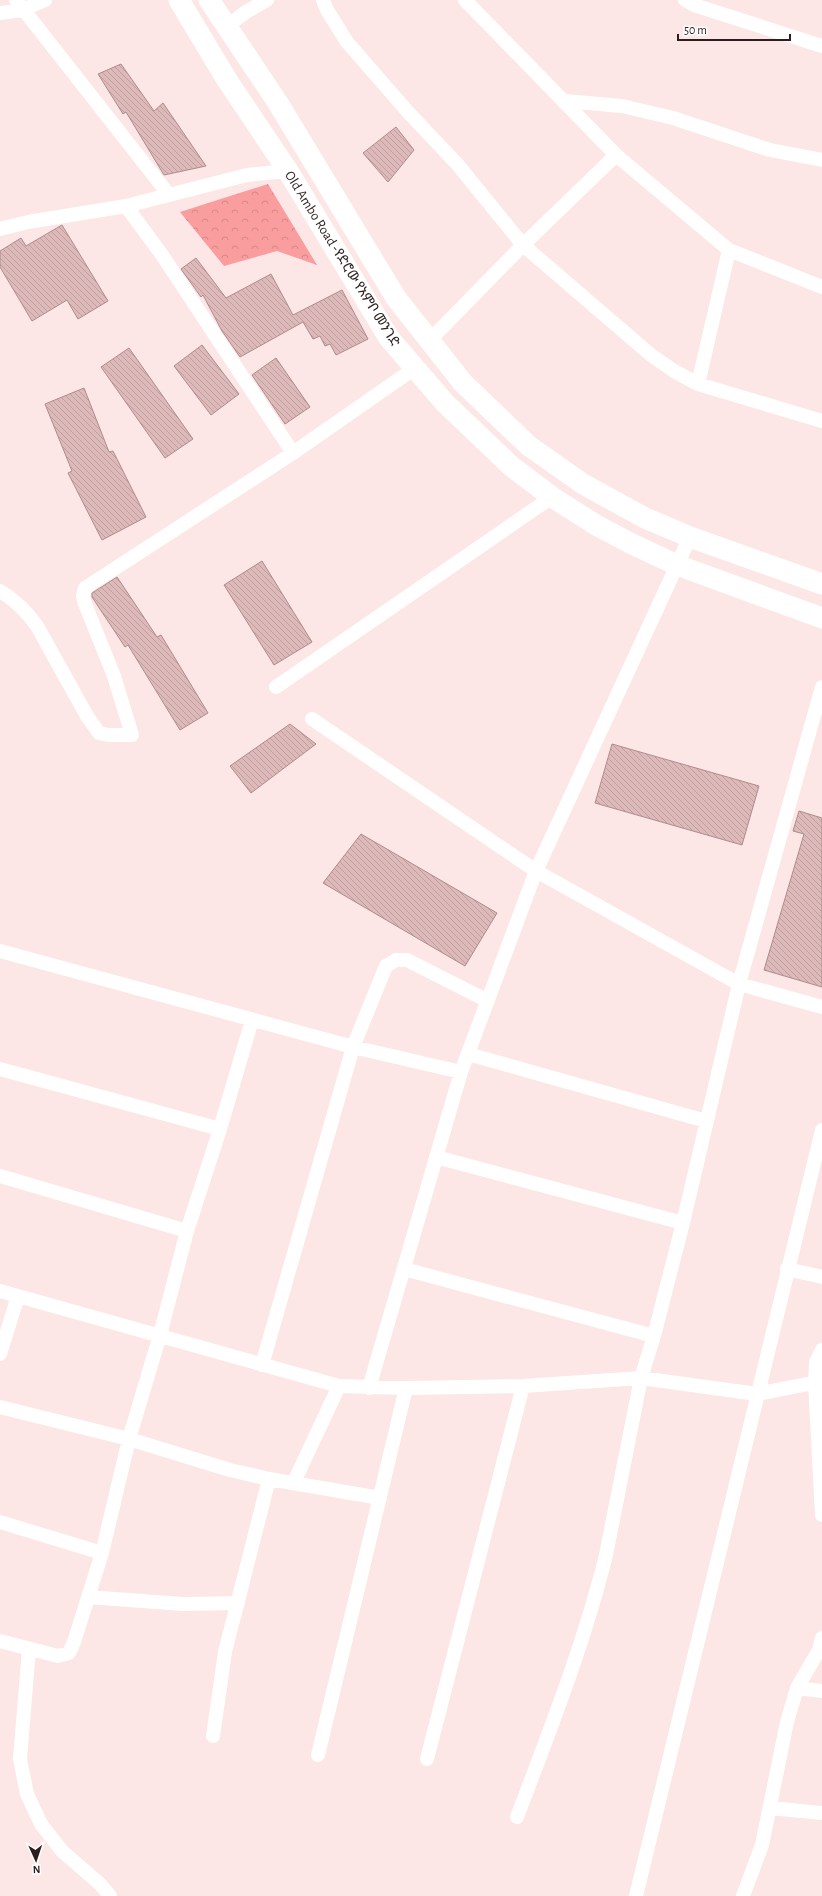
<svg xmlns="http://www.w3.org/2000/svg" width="822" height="1896" viewBox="0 0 822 1896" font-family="'Alegreya Sans','Noto Sans Ethiopic',sans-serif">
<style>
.forest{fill:url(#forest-crowns)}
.building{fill:url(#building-back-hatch);stroke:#ae8c8c}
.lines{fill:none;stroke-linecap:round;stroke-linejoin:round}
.street{stroke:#fff;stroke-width:14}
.primary{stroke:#fff;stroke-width:21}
.labels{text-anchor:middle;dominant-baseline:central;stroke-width:3;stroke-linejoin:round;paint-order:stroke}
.street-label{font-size:14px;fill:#2b1e1e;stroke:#fff}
</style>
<defs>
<pattern id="forest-crowns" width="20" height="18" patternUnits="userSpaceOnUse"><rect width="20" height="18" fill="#fa9d9f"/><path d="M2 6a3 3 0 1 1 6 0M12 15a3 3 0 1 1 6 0" fill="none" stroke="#d68788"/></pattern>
<pattern id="building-back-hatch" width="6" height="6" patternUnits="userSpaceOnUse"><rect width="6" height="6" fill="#ddb9b9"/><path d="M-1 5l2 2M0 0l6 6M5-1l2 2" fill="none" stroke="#be9f9f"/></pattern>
</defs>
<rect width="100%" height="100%" fill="#fde6e6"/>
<path class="forest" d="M268 184 317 265 277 251 224 266 180 212Z"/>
<path class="building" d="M121 64 154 111 163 103 206 166 164 175 126 112 123 114 98 74Z
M396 127 414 150 388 182 363 153Z
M62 225 108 301 78 319 67 300 32 321 0 267V251L21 238 26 246Z
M196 258 226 298 271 274 293 315 342 290 368 339 336 355 330 344 325 346 320 336 313 339 303 322 240 357 222 331 203 295 201 297 181 269Z
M202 345 239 394 211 415 174 366Z
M129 348 193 439 165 458 101 367Z
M276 358 310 407 285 424 252 375Z
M84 388 109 452 113 451 146 517 102 540 68 473 72 471 45 404Z
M262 561 312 642 274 665 224 585Z
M117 577 157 637 161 635 208 713 180 730 128 645 125 647 92 597V593Z
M290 724 316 744 251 793 230 766Z
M612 744 759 786 742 845 595 803Z
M799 811 822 818V987L764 970 804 834 793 831Z
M361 834 497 913 465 966 323 883Z"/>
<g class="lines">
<path class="street" d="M16 0 169 195
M323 0 327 10 347 42 408 112 458 165 523 245 651 355 674 371 698 384 822 421
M465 0 616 155 729 250 822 287
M685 0 694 5 822 46
M0 13 23 10 45 0
M227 26 246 12 267 0
M565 101 622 106 673 118 770 150 822 160
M126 206 162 255 293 453
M0 229 28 222 126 206 247 175 288 171
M429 341 523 245 616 155
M698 384 729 250
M0 591C15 600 27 612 37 626L87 716 99 733 109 735H132L114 676 85 604 83 596 85 588 293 453 415 368
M276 687 552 497
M822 687 739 984 822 1007
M312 719 536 871 739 984 683 1223 654 1336 641 1378 606 1555C584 1644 550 1730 517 1817
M0 951 353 1047 262 1365
M468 1054 706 1121
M0 1069 220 1129
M461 1072 353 1047 386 966 396 960H407L488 1001
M436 1157 683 1223
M0 1176 187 1231
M404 1269 654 1336
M787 1269 822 1277
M0 1291 339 1386 406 1388 523 1386 641 1378 757 1394 822 1381
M822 1350 816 1362 815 1383 822 1515
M0 1354 18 1296
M369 1388 461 1072 536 871 690 537
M0 1407 129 1439 230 1470 269 1479 380 1498
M294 1482 339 1386
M0 1522 102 1553
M88 1597 183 1604 238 1603
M0 1641 58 1656 69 1653 74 1642 102 1553 129 1439 160 1335 187 1231 220 1129 252 1020
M29 1649 20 1759 27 1794 41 1824 62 1851 100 1884 110 1896
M797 1688 822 1691
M213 1736 225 1652 269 1479
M318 1755 406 1388
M427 1759 523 1386
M770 1808 822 1813
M636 1896 822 1130
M743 1896 762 1845 787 1722 797 1688 819 1650 822 1638"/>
<path class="primary" d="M179 0 227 80 288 171 389 338 445 403 511 466 552 497 596 525 632 544 677 565 822 618
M209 0 278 103 396 298 463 383 529 446 583 484 645 518 690 537 822 584"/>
</g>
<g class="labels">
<g class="street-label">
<text transform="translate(342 259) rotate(58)">Old Ambo Road -የድሮው የአምቦ መንገድ</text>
</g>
</g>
<g transform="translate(36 1860) rotate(177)" stroke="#ffffff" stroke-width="3" paint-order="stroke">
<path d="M0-3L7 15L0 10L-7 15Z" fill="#2b1e1e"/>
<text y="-6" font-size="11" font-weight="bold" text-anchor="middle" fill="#2b1e1e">N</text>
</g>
<path d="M678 34v6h112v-6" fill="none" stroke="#2b1e1e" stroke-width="2"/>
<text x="684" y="34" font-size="12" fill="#2b1e1e" stroke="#ffffff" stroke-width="3" paint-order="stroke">50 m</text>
</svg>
